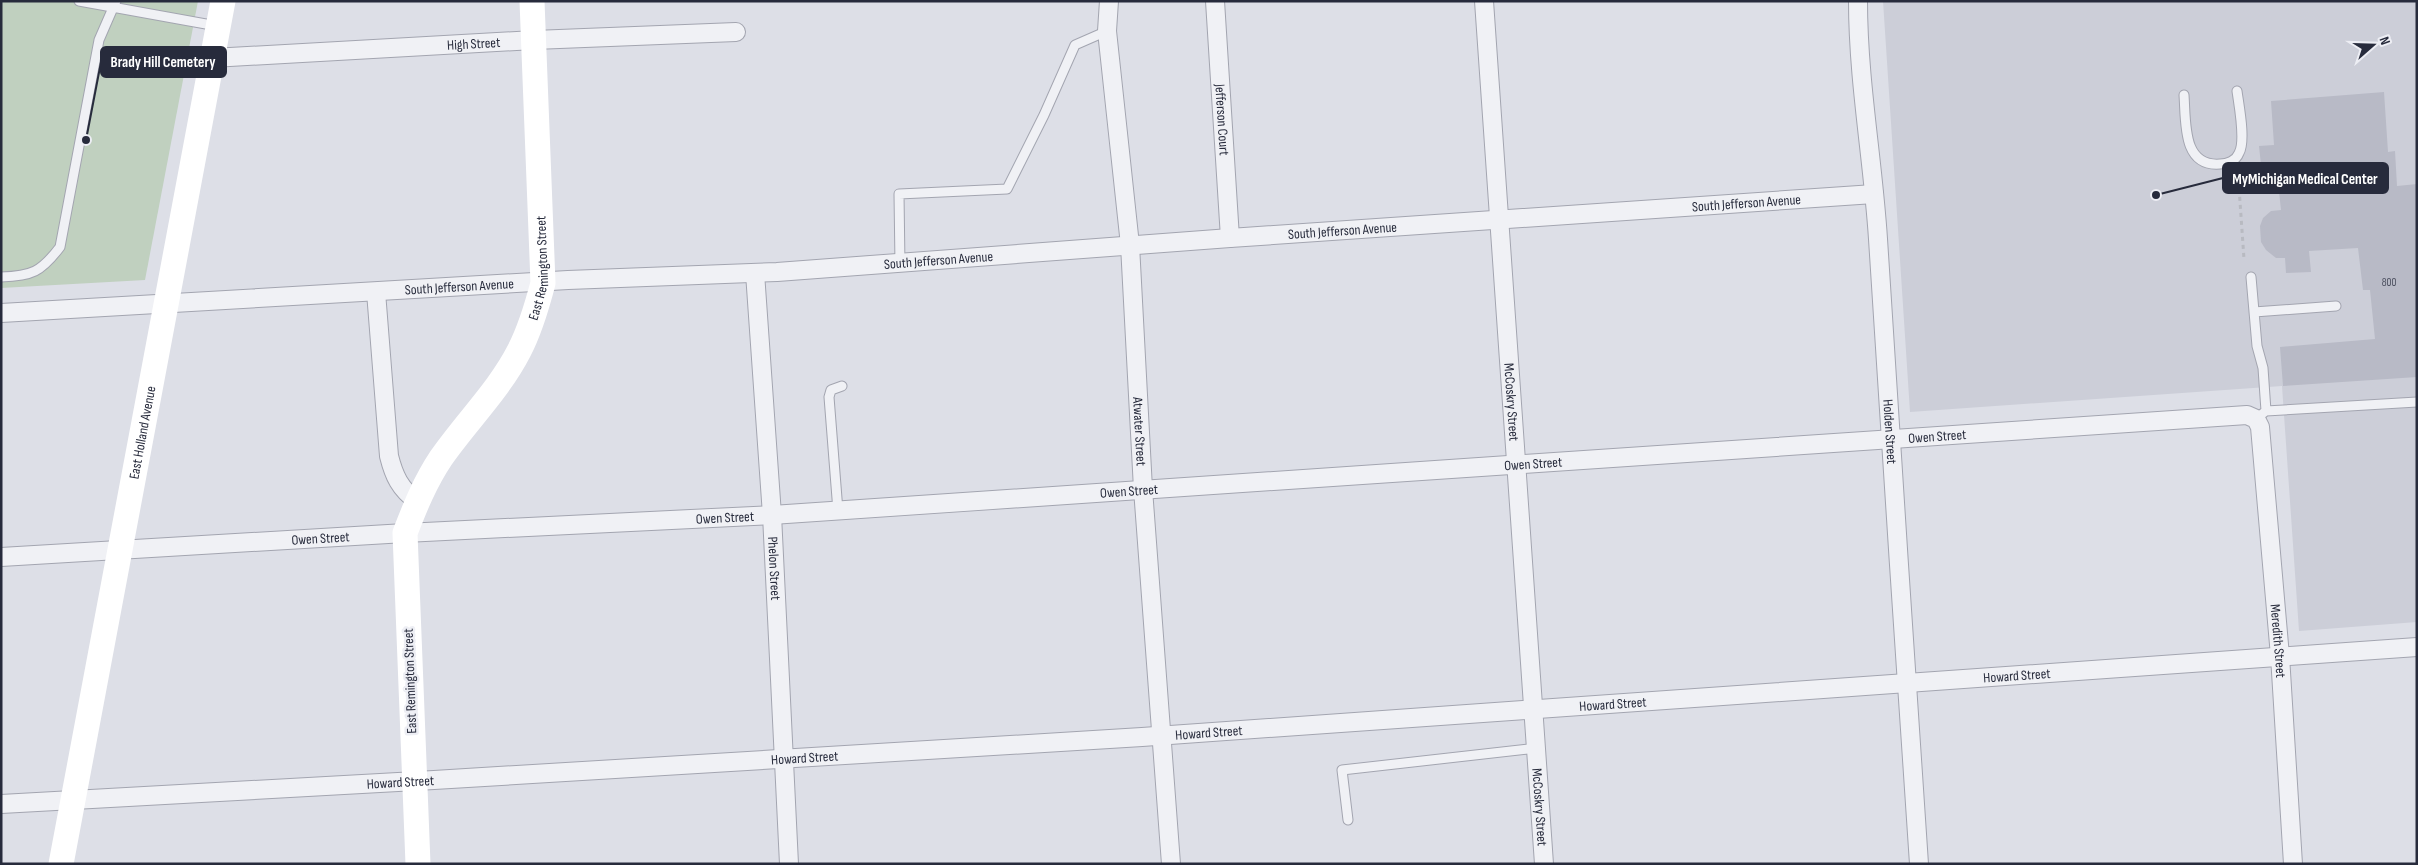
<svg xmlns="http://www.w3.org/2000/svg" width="2418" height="865" viewBox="0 0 2418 865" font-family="'Sofia Sans Condensed',sans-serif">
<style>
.built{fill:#ccced8}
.green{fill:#c0d0bf}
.building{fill:#b8bac6}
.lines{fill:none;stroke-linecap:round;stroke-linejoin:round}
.lane-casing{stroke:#a3a5b0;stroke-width:11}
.street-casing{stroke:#a3a5b0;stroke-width:20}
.path{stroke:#b8bac1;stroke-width:3;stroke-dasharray:4 4;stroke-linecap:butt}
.lane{stroke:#f0f1f5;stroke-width:9}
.street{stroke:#f0f1f5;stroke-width:18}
.secondary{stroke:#fff;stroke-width:25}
.labels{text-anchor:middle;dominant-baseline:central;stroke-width:5;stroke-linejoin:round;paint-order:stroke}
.number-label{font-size:11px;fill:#4b4f5e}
.street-label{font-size:14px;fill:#272b3c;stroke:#edeef4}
.leader{fill:none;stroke:#272b3c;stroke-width:2}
.callout-dot{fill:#272b3c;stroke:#edeef4;stroke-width:2}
.callout{fill:#272b3c;stroke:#272b3c;stroke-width:2}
.callout-label{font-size:15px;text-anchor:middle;font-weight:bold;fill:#fff}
</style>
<rect width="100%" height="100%" fill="#dddfe7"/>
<path class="built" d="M1883 1H2417V622L2299 631 2282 386 1910 412Z"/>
<path class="green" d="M1 1H198L145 280 1 288Z"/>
<path class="building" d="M2384 92 2388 152 2395 151 2397 186 2417 184V377L2283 386 2280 347 2375 339 2370 290H2363L2358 248 2309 251 2311 272 2286 273 2285 258H2276L2266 250 2261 242 2260 226 2263 218 2271 211 2281 210 2276 164 2261 165 2259 146 2274 145 2271 101Z"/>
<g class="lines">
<defs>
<path id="lane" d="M79 1 217 26
M2184 95C2186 122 2182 167 2220 164 2227 164 2236 161 2239 153 2246 141 2239 106 2237 91
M900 264 899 194 1007 189 1044 115 1075 45 1107 31
M1 277C32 276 41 272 60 247L99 40 116 1
M2251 277 2257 346 2263 368 2266 411 2262 414
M2254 312 2336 306
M2266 411 2417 402
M838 511 829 397 831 390 842 386
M1348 820 1342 770 1537 748"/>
<g id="street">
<path id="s1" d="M1109 1 1107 31 1130 245 1143 489 1171 864"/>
<path id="s2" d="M1215 1 1230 238"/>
<path id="s3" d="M1484 1 1544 864"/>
<path id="s4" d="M1858 1C1858 81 1873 160 1878 239 1891 447 1905 656 1919 864"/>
<path id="s5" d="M212 58 534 40 736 32"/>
<path id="s6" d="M755 273 772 515 789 864"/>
<path d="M376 292 389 456C394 476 400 489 417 501"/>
<path id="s7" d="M1 313 568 280 777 272 1230 238 1874 194"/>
<path id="s8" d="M1 557 405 533 772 515 2247 415 2256 419 2260 427 2280 656 2293 864"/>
<path id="s9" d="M1 804 434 780 1142 737 2417 647"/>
</g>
</defs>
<use href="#lane" class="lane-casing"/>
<use href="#street" class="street-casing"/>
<path class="path" d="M2238 173 2244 259"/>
<use href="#lane" class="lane"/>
<use href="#street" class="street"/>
<g class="secondary">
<path id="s10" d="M61 864 223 1"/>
<path id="s11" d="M418 864 405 533C415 507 425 482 441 458 466 422 499 390 519 351 530 330 537 306 543 283L532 1"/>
</g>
</g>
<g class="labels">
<g class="number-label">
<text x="2389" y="282">800</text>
</g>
<g class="street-label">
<text stroke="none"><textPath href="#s5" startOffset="262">High Street</textPath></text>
<text stroke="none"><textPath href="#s2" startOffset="119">Jefferson Court</textPath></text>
<text stroke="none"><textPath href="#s7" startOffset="1749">South Jefferson Avenue</textPath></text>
<text stroke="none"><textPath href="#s7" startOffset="1344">South Jefferson Avenue</textPath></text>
<text stroke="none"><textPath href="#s7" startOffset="939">South Jefferson Avenue</textPath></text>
<text stroke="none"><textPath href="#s11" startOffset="634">East Remington Street</textPath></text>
<text stroke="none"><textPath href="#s7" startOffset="459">South Jefferson Avenue</textPath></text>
<text stroke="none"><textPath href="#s3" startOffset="402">McCoskry Street</textPath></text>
<text stroke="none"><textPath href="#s1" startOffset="432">Atwater Street</textPath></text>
<text stroke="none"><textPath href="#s4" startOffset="432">Holden Street</textPath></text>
<text stroke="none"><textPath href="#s10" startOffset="439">East Holland Avenue</textPath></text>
<text stroke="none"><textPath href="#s8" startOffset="1940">Owen Street</textPath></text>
<text stroke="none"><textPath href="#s8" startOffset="1535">Owen Street</textPath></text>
<text stroke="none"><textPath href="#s8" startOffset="1130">Owen Street</textPath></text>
<text stroke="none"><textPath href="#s8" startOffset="725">Owen Street</textPath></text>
<text stroke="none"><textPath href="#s8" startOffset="320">Owen Street</textPath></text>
<text stroke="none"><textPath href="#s6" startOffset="296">Phelon Street</textPath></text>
<text stroke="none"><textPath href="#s8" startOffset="2484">Meredith Street</textPath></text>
<text stroke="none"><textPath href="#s9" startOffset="2020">Howard Street</textPath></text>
<text transform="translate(410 681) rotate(-92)">East Remington Street</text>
<text stroke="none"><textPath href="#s9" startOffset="1615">Howard Street</textPath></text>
<text stroke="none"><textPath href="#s9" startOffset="1210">Howard Street</textPath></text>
<text stroke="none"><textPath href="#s9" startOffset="805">Howard Street</textPath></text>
<text stroke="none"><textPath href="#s9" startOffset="400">Howard Street</textPath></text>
<text stroke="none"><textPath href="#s3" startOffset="808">McCoskry Street</textPath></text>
</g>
</g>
<path class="leader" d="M86 140L101 62M2156 195L2223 178"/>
<g class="callout-dot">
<circle cx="86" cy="140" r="5"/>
<circle cx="2156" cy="195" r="5"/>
</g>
<g class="callout">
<rect x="101" y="47" width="125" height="30" rx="5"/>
<rect x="2223" y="163" width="165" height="30" rx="5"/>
</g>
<g class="callout-label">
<text x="163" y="67">Brady Hill Cemetery</text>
<text x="2305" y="184">MyMichigan Medical Center</text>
</g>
<rect width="2418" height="865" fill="none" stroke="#272b3c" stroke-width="5"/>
<g transform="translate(2373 45) rotate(70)" stroke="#edeef4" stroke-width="4" paint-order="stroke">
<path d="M0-4L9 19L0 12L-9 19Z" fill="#272b3c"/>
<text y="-8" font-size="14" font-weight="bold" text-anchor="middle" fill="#272b3c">N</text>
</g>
</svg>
